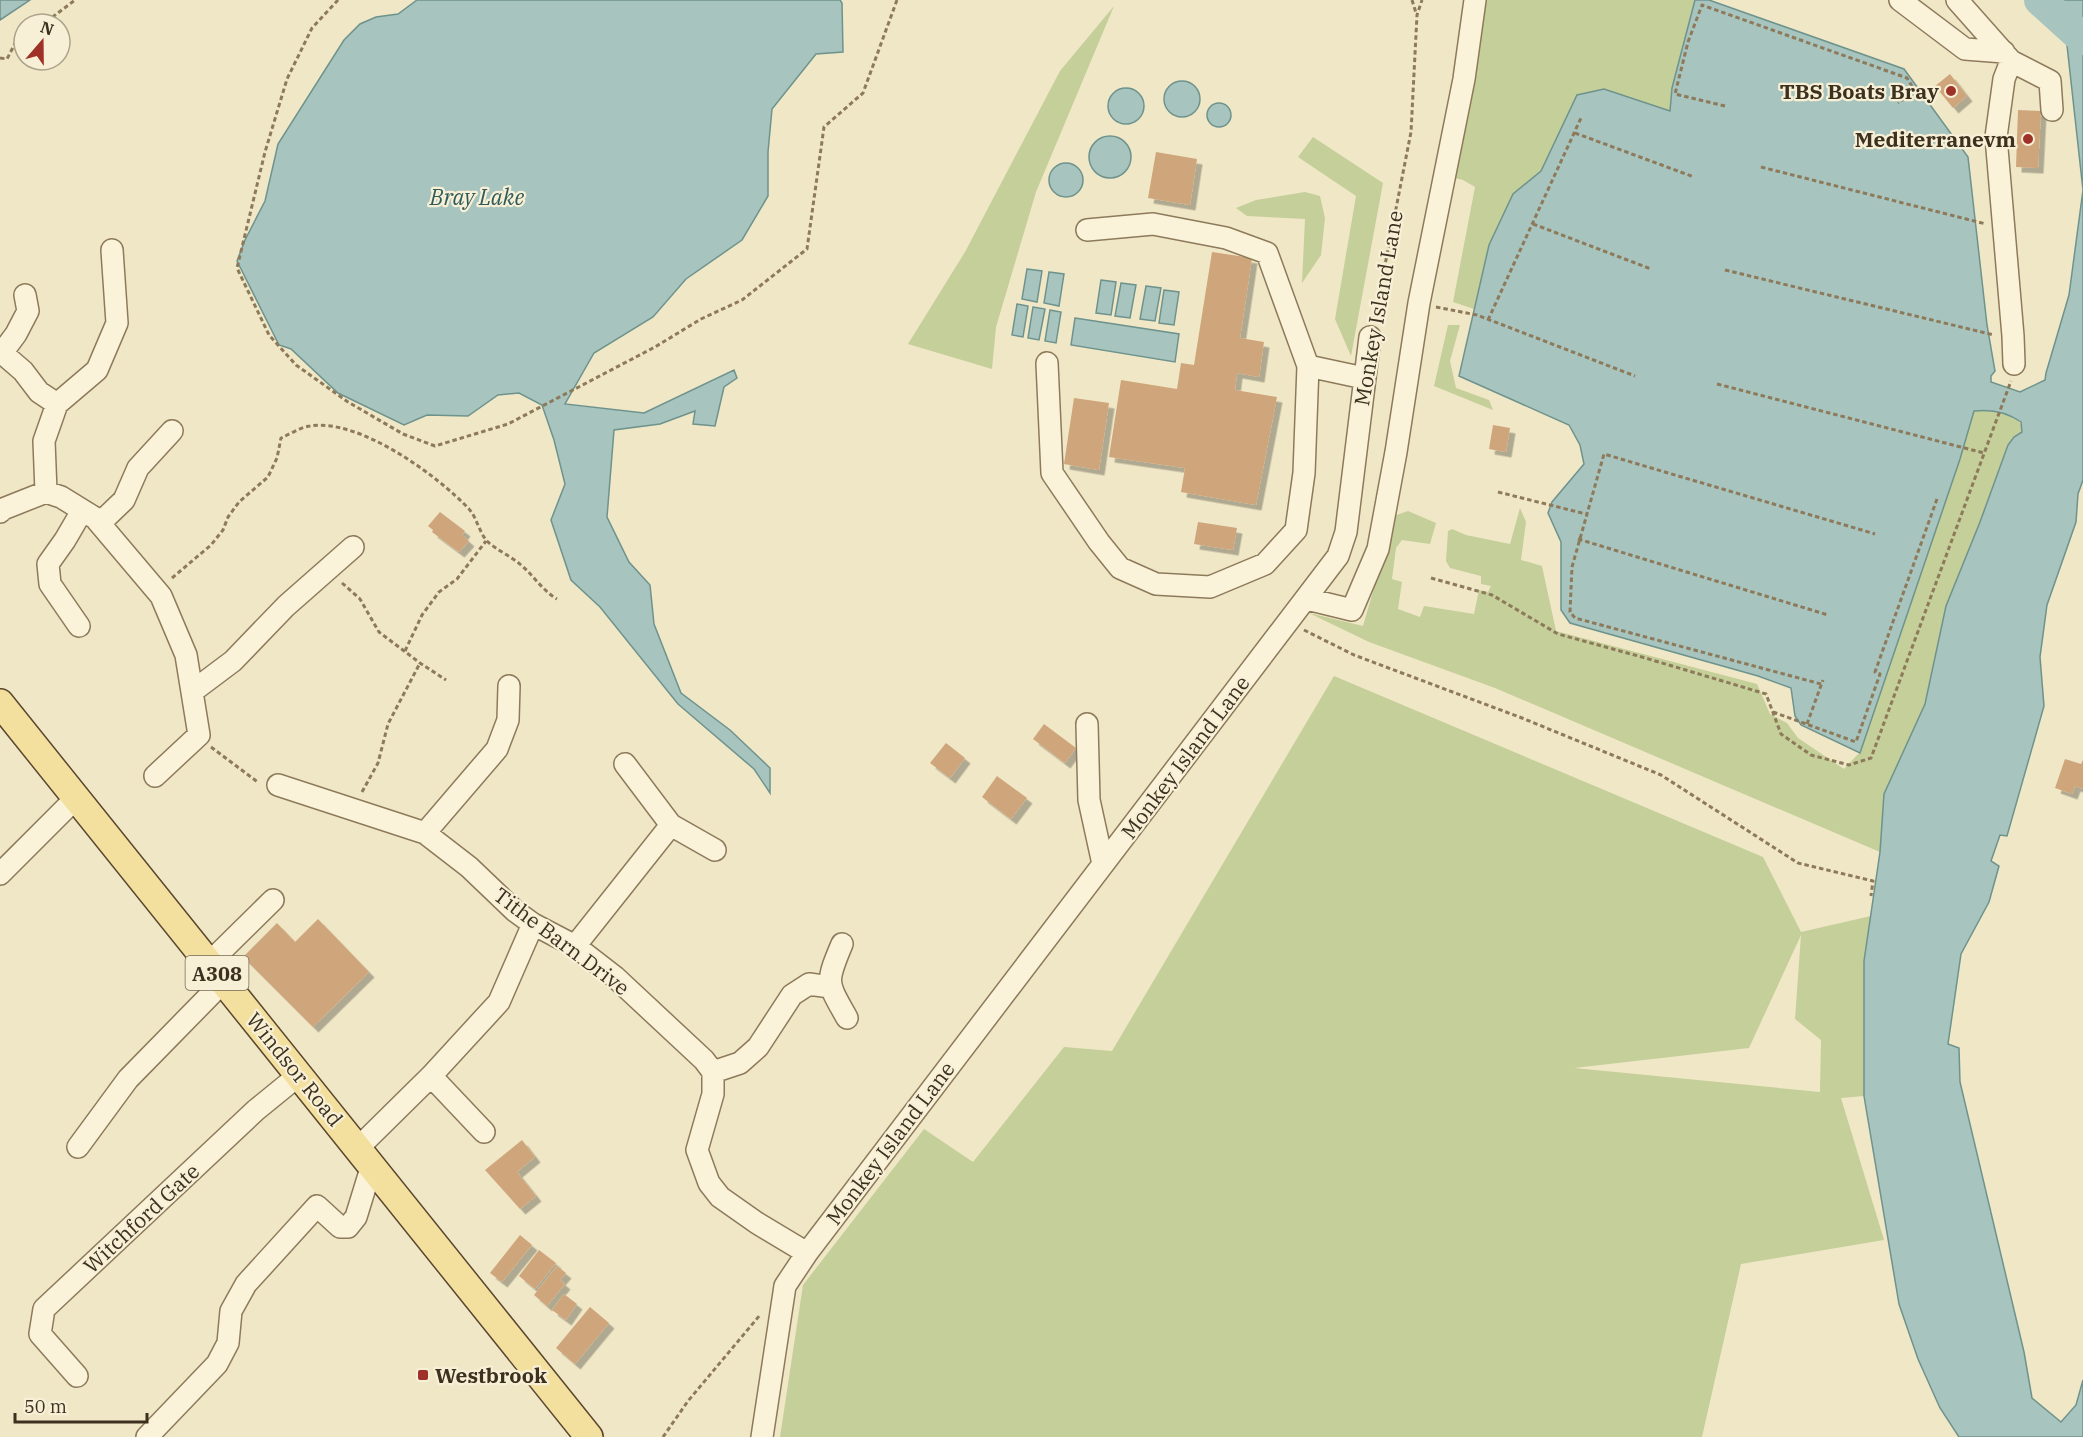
<svg xmlns="http://www.w3.org/2000/svg" width="2083" height="1437" viewBox="0 0 2083 1437" font-family="'IBM Plex Serif',serif">
<style>
.green{fill:#c4cf99;fill-rule:evenodd}
.water{fill:#a8c4be;stroke:#6e938d;stroke-width:1.5}
.lines{fill:none;stroke-linecap:round;stroke-linejoin:round}
.river{stroke:#a8c4be;stroke-width:32}
.building{fill:#cfa57b;filter:url(#shadow)}
.minor-casing{stroke:#8d7a5b;stroke-width:24}
.major-casing{stroke:#5a472f;stroke-width:30}
.path{stroke:#8d7a5b;stroke-width:3;stroke-dasharray:4.5 3;stroke-linecap:butt}
.minor{stroke:#faf3da;stroke-width:21}
.major{stroke:#f4e09e;stroke-width:27}
.poi-dot{fill:#9e3228;stroke:#f7f0d6;stroke-width:2}
.labels{text-anchor:middle;dominant-baseline:central;stroke-width:4.5;stroke-linejoin:round;paint-order:stroke}
.shield{fill:#f7f0d6;stroke:#746a56;stroke-width:1.5}
.shield-label{font-size:20px;font-weight:bold;fill:#3c301f}
.poi-label{font-size:21px;font-weight:bold;fill:#3c301f;stroke:#f7f0d6;text-anchor:end}
.street-label{font-size:21px;fill:#3c301f;stroke:#f7f0d6}
.water-label{font-size:22px;font-style:italic;fill:#2e5b5c;stroke:#f7f0d6}
</style>
<defs>
<filter id="shadow"><feDropShadow dx="5.5" dy="5.5" stdDeviation="0" flood-color="#0004"/></filter>
</defs>
<rect width="100%" height="100%" fill="#f0e7c6"/>
<path class="green" d="M1482 0H1695L1672 88 1670 112 1604 89 1577 95 1541 171 1513 194 1489 245 1474 309 1453 302 1475 187 1463 180 1450 177Z
M1114 6 1036 192 996 327 992 369 908 344 965 252 1060 71Z
M1313 137 1383 183 1351 356 1335 319 1356 196 1298 157Z
M1305 192 1320 196 1325 218 1321 255 1302 283 1305 219 1247 216 1236 208 1256 200Z
M1448 325H1460L1450 361 1456 388 1489 400 1493 410 1434 386Z
M1990 409C2003 414 2024 416 2022 432L2014 437 2008 445 1980 522 1946 606 1925 704 1884 794 1880 852 1495 688 1369 642 1309 613 1363 626 1379 571 1391 517 1408 511 1436 523 1430 544 1402 540 1396 548 1392 579 1402 582 1398 609 1420 617 1424 606 1474 614 1479 590 1488 592 1491 586 1481 584V576L1450 568 1446 561 1448 531 1452 529 1466 535 1510 544 1520 508 1526 522 1521 560 1542 566 1556 631 1757 684 1770 714 1787 723 1798 738 1844 769 1860 752 1960 459 1974 410Z
M1334 676 1763 857 1801 932 1871 916 1864 961V1096L1841 1098 1884 1240 1741 1264 1702 1437H780L803 1285 924 1129 973 1162 1064 1047 1112 1051ZM1801 935 1795 1019 1821 1040 1820 1092 1574 1068 1749 1048Z"/>
<path class="water" d="M0 0H30L0 20Z
M417 0H840L842 3 843 52 816 54 772 109 768 152V196L742 240 686 279 653 317 594 353 565 404 644 413 734 370 737 378 724 387 715 426 693 424 695 411 660 424 614 430 607 517 629 562 650 585 654 624 681 693 730 730 770 768V793L754 769 678 704 600 607 571 580 551 520 565 484 554 440 542 405 519 393 498 395 468 416 427 415 404 425 338 393 291 349 279 345 237 261 245 240 265 201 278 144 344 40 360 24 376 17 398 14Z
M1695 0H1709L1904 69 1968 157 1987 325 1995 371 1991 376V382L2020 392 2045 380 2046 373 2069 295 2083 190 2062 0H2083V480L2078 494 2076 522 2047 605 2040 657 2044 706 2007 836 2000 835 1991 861 1999 866 1989 902 1961 954 1948 1044 1959 1048 1960 1082 2024 1352 2032 1398 2061 1422 2076 1405 2083 1380V1437H1959L1940 1408 1918 1359 1899 1304 1864 1096V961L1880 852 1884 794 1925 704 1946 606 1980 522 2008 445 2014 437 2022 432 2021 422C2007 412 1991 409 1974 411L1960 459 1860 753 1801 725 1795 716 1791 688 1758 676 1570 623 1561 610V542L1548 513 1552 502 1584 464 1580 445 1569 425 1459 376 1489 245 1513 194 1541 171 1577 95 1604 89 1670 111 1672 88Z
M1164 99a18 18 0 1 1 36 0a18 18 0 1 1-36 0Z
M1108 106a18 18 0 1 1 36 0a18 18 0 1 1-36 0Z
M1207 115a12 12 0 1 1 24 0a12 12 0 1 1-24 0Z
M1089 157a21 21 0 1 1 42 0a21 21 0 1 1-42 0Z
M1049 180a17 17 0 1 1 34 0a17 17 0 1 1-34 0Z
M1027 269 1042 271 1037 302 1022 299Z
M1049 272 1064 274 1059 306 1044 303Z
M1101 280 1116 282 1111 315 1096 313Z
M1121 283 1136 285 1130 318 1115 316Z
M1146 286 1161 288 1155 321 1140 319Z
M1164 290 1179 292 1174 325 1159 323Z
M1017 304 1028 306 1023 337 1012 335Z
M1033 307 1045 309 1039 340 1028 338Z
M1050 310 1061 312 1056 343 1045 341Z
M1075 318 1179 334 1175 362 1071 345Z"/>
<g class="lines">
<path class="river" d="M2040 0 2083 39"/>
</g>
<path class="building" d="M1950 74 1967 96 1953 108 1935 86Z
M2018 110 2041 111 2038 168 2016 167Z
M1156 152 1197 159 1190 205 1148 198Z
M1212 252 1252 258 1240 338 1264 342 1259 377 1237 373 1235 390 1277 397 1256 505 1181 492 1185 468 1109 457 1121 380 1177 389 1181 363 1194 365Z
M1074 398 1109 403 1099 470 1064 464Z
M1493 425 1510 428 1506 452 1489 449Z
M440 512 465 531 462 535 469 541 459 552 432 532 433 530 428 526Z
M1198 522 1237 528 1233 550 1194 544Z
M1044 724 1076 748 1065 763 1033 739Z
M946 743 965 758 950 778 930 763Z
M2065 759 2081 764 2083 760V789L2075 786 2072 794 2055 788Z
M997 776 1027 798 1011 819 982 797Z
M318 919 369 972 313 1027 243 957 277 923 295 942Z
M522 1140 535 1157 517 1172 536 1196 520 1209 485 1170Z
M520 1235 532 1245 502 1282 490 1273Z
M539 1250 556 1263 535 1289 519 1276Z
M557 1266 566 1273 560 1280 565 1284 547 1306 534 1295Z
M564 1294 577 1304 566 1320 552 1310Z
M590 1307 609 1323 575 1364 556 1348Z"/>
<g class="lines">
<defs>
<path id="minor" d="M1900 0 1965 49 2004 52
M1957 0 2011 61 2004 79 1996 137 2013 336 2014 364
M2011 61 2050 81 2052 110
M1087 230 1153 224 1226 238 1267 253 1308 366
M25 295 28 311 16 334 2 353 23 371 39 392 57 404
M1047 363 1052 473 1099 542 1120 568 1156 584 1210 587 1265 564 1296 530 1304 473 1308 366 1364 378
M46 492 44 441 57 404 97 370 117 323 112 250
M0 512 3 509 46 492 61 497 95 518 161 596 186 655 199 735 155 776
M100 523 124 500 138 468 172 431
M1307 599 1352 610 1378 549 1396 452 1419 303 1464 79 1475 0
M79 626 50 584 48 564 65 540 82 511
M193 691 233 661 286 606 353 547
M1087 724 1089 800 1103 864
M625 764 671 825 715 850
M278 785 425 833 469 867 515 911 533 924 575 946 615 977 704 1060 713 1072V1094L697 1150 709 1183 720 1197 757 1223 807 1253
M425 833 497 749 508 720 509 686
M0 874 76 798
M842 944C825 984 827 982 847 1018
M575 946 671 825
M209 963 273 900
M713 1072 740 1063 758 1047 792 995 809 984 830 987
M431 1076 484 1132
M78 1147 128 1079 224 981
M358 1148 431 1076 499 1002 533 924
M77 1376 40 1334 44 1309 256 1110 299 1075
M147 1437 217 1364 228 1343 231 1311 246 1284 317 1206 340 1227H348L356 1217 372 1165
M762 1437 785 1286 807 1253 1338 556 1346 532 1370 337"/>
<path id="major" d="M0 703 589 1437"/>
</defs>
<use href="#minor" class="minor-casing"/>
<use href="#major" class="major-casing"/>
<path class="path" d="M338 0 312 28 287 79 265 152 237 268 269 335 296 365 348 402 403 434 435 446 508 424 655 347 701 319 742 300 807 249 824 127 863 93 897 0
M1412 0 1416 13
M31 24 50 19 75 0
M0 58 7 59 24 26
M1725 106 1675 94 1688 42 1702 5 1907 78 1915 91 1898 103
M1575 133 1694 177
M1761 167 1986 224
M1533 224 1651 269
M1725 270 1994 335
M1436 307 1477 315 1635 376
M1488 320 1581 118
M1374 321 1411 132 1417 15 1422 0
M1717 384 1984 453
M1498 492 1586 514
M1578 539 1828 615
M172 578 211 545 223 530 228 517 239 502 268 477 277 458 281 438C290 434 301 427 310 426 359 418 437 475 469 509 477 518 479 532 487 541 496 550 511 556 521 565 534 576 542 590 557 599
M1431 578 1492 595 1558 634 1642 657 1766 694 1781 734 1811 755 1849 765 1871 758 2011 381
M342 583 360 599 379 632 420 663 446 680
M1304 630 1354 655 1522 718 1661 775 1798 863 1873 881 1871 896
M405 651 422 615 439 592 457 579 486 541
M1821 684 1575 618 1570 612 1572 567 1604 454 1875 534
M1773 712 1856 742 1880 674 1875 672 1937 499
M1807 724 1823 680
M211 747 259 783
M362 792 378 763 388 724 420 663
M663 1437 688 1401 760 1315"/>
<use href="#minor" class="minor"/>
<use href="#major" class="major"/>
</g>
<g class="poi-dot">
<circle cx="1951" cy="91" r="6"/>
<circle cx="2028" cy="139" r="6"/>
<rect x="417" y="1369" width="12" height="12" rx="3"/>
</g>
<g class="labels">
<rect class="shield" x="185.5" y="956" width="63" height="34" rx="4.5"/>
<g class="shield-label">
<text x="217" y="973">A308</text>
</g>
<g class="poi-label">
<text x="1939" y="91">TBS Boats Bray</text>
<text x="2016" y="139">Mediterranevm</text>
<text x="435" y="1375" text-anchor="start">Westbrook</text>
</g>
<g class="street-label">
<text transform="translate(1378 308) rotate(-80)">Monkey Island Lane</text>
<text transform="translate(1185 757) rotate(-53)">Monkey Island Lane</text>
<text transform="translate(562 941) rotate(37)">Tithe Barn Drive</text>
<text transform="translate(295 1069) rotate(51)">Windsor Road</text>
<text transform="translate(890 1143) rotate(-53)">Monkey Island Lane</text>
<text transform="translate(141 1218) rotate(-43)">Witchford Gate</text>
</g>
<g class="water-label">
<text x="477" y="196">Bray Lake</text>
</g>
</g>
<g transform="translate(42 42) rotate(20)"><circle r="28" fill="#f7f0d6" stroke="#aca38d" stroke-width="1.5"/>
<path d="M0-4.5L10 22L0 15L-10 22Z" fill="#9e3228"/>
<text y="-9" font-size="16" font-weight="bold" text-anchor="middle" fill="#3c301f">N</text>
</g>
<path d="M15 1413v9h132v-9" fill="none" stroke="#3c301f" stroke-width="3"/>
<text x="24" y="1413" font-size="18" fill="#3c301f" stroke="#f7f0d6" stroke-width="4.5" paint-order="stroke">50 m</text>
</svg>
